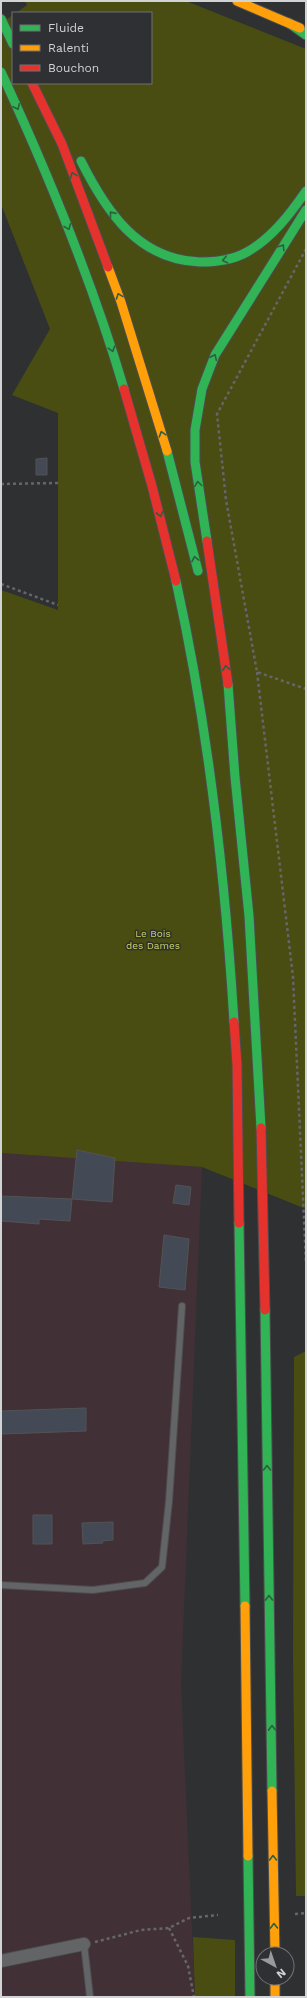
<svg xmlns="http://www.w3.org/2000/svg" width="307" height="1998" viewBox="0 0 307 1998" font-family="'Work Sans',sans-serif">
<style>
.industrial{fill:#413137}
.green{fill:#494d11}
.building{fill:#444956;stroke:#525354}
.lines{fill:none;stroke-linecap:round;stroke-linejoin:round}
.lane-casing{stroke:#4c4d4e;stroke-width:8}
.street-casing{stroke:#4c4d4e;stroke-width:14}
.fast-casing{stroke:#4c4d4e;stroke-width:11}
.slow-casing{stroke:#4c4d4e;stroke-width:11}
.jam-casing{stroke:#4c4d4e;stroke-width:11}
.path{stroke:#666668;stroke-width:2.5;stroke-dasharray:3 3;stroke-linecap:butt}
.lane{stroke:#636465;stroke-width:6}
.street{stroke:#636465;stroke-width:12}
.fast{stroke:#30b455;stroke-width:9}
.slow{stroke:#ff9f0a;stroke-width:9}
.jam{stroke:#e5322d;stroke-width:9}
.oneway{stroke:#2f5e3f}
.labels{text-anchor:middle;dominant-baseline:central;stroke-width:3;stroke-linejoin:round;paint-order:stroke}
.park-label{font-size:10px;fill:#cad460;stroke:#2e3033}
</style>
<rect width="100%" height="100%" fill="#2f3032"/>
<path class="industrial" d="M1 1153 202 1167 181 1683 195 1997H1Z"/>
<path class="green" d="M25 1H186L306 49V1209L202 1167 1 1153V590L58 610V413L12 395 50 329 1 204V23L13 15V83H151V13H16L27 5Z
M306 1351V1896H296L293 1656 294 1357Z
M193 1937 235 1940V1997H195Z"/>
<path class="building" d="M47 458V475H36V459Z
M77 1150 115 1158 112 1202 72 1199Z
M176 1185 191 1187 189 1205 173 1203Z
M1 1196 72 1199 70 1221 39 1219V1224L1 1221Z
M164 1235 189 1239 185 1290 159 1287Z
M86 1408V1431L1 1434V1411Z
M33 1515H52V1544H33Z
M113 1522V1540L102 1541 103 1543 83 1544 82 1523Z"/>
<g class="lines">
<defs>
<path id="lane" d="M1 1585 93 1590 145 1583 162 1567 169 1501 182 1306
M84 1944 90 1997"/>
<path id="street" d="M1 1961 84 1944"/>
<path id="fast" d="M1 19 13 44
M289 23 306 35
M1 72C49 176 92 280 124 389
M81 161C106 211 138 260 200 262 215 262 233 260 247 252 272 238 290 214 306 191
M167 451 198 571
M207 541 195 462V430L202 389 215 355 306 210
M176 581C208 726 225 874 234 1022
M228 684 235 777 249 916 261 1128
M239 1223 245 1606
M265 1310 272 1791
M248 1856 250 1997"/>
<path id="slow" d="M237 1 300 28
M108 267 121 302 167 451
M245 1606 248 1856
M272 1791 275 1954
M275 1978V1997"/>
<path id="jam" d="M32 83 62 144 108 267
M124 389 152 486 176 581
M207 541 228 684
M234 1022 237 1065 239 1223
M261 1128 265 1310"/>
</defs>
<use href="#lane" class="lane-casing"/>
<use href="#street" class="street-casing"/>
<use href="#fast" class="fast-casing"/>
<use href="#slow" class="slow-casing"/>
<use href="#jam" class="jam-casing"/>
<path class="path" d="M306 249 217 414 226 500 257 672 306 689
M1 484 58 483
M1 584 58 605
M257 672 293 977 306 1263
M295 1914 306 1913
M169 1928 188 1966 194 1997
M95 1942 141 1930 169 1928 189 1918 218 1915"/>
<use href="#lane" class="lane"/>
<use href="#street" class="street"/>
<use href="#fast" class="fast"/>
<use href="#slow" class="slow"/>
<use href="#jam" class="jam"/>
</g>
<defs><path id="oneway-chevron" d="M-2-3.5L2.5 0L-2 3.5" fill="none" stroke-width="1.6" stroke-linecap="round" stroke-linejoin="round"/></defs>
<g class="oneway">
<use href="#oneway-chevron" transform="translate(17 107) rotate(65)"/>
<use href="#oneway-chevron" transform="translate(73 175) rotate(-111)"/>
<use href="#oneway-chevron" transform="translate(112 214) rotate(-129)"/>
<use href="#oneway-chevron" transform="translate(68 227) rotate(68)"/>
<use href="#oneway-chevron" transform="translate(282 247) rotate(-58)"/>
<use href="#oneway-chevron" transform="translate(225 260) rotate(167)"/>
<use href="#oneway-chevron" transform="translate(119 296) rotate(-110)"/>
<use href="#oneway-chevron" transform="translate(112 349) rotate(73)"/>
<use href="#oneway-chevron" transform="translate(214 357) rotate(-65)"/>
<use href="#oneway-chevron" transform="translate(162 434) rotate(-107)"/>
<use href="#oneway-chevron" transform="translate(198 484) rotate(-97)"/>
<use href="#oneway-chevron" transform="translate(160 514) rotate(76)"/>
<use href="#oneway-chevron" transform="translate(195 559) rotate(-102)"/>
<use href="#oneway-chevron" transform="translate(226 668) rotate(-98)"/>
<use href="#oneway-chevron" transform="translate(267 1468) rotate(-91)"/>
<use href="#oneway-chevron" transform="translate(269 1598) rotate(-91)"/>
<use href="#oneway-chevron" transform="translate(272 1728) rotate(-91)"/>
<use href="#oneway-chevron" transform="translate(273 1858) rotate(-91)"/>
<use href="#oneway-chevron" transform="translate(274 1926) rotate(-91)"/>
</g>
<g class="labels">
<g class="park-label">
<text x="153" y="933">Le Bois<tspan x="153" dy="12">des Dames</tspan></text>
</g>
</g>
<rect width="307" height="1998" fill="none" stroke="#d2d3d5" stroke-width="4"/>
<rect x="12" y="12" width="140" height="72" fill="#2e3033" stroke="#707174"/>
<rect x="20" y="25" width="20" height="6" fill="#30b455" stroke="#707174"/>
<text x="48" y="32" font-size="12" fill="#d2d3d5">Fluide</text>
<rect x="20" y="45" width="20" height="6" fill="#ff9f0a" stroke="#707174"/>
<text x="48" y="52" font-size="12" fill="#d2d3d5">Ralenti</text>
<rect x="20" y="65" width="20" height="6" fill="#e5322d" stroke="#707174"/>
<text x="48" y="72" font-size="12" fill="#d2d3d5">Bouchon</text>
<g transform="translate(275 1966) rotate(140)"><circle r="19" fill="#2e3033" stroke="#707174"/>
<path d="M0-3L7 15L0 10L-7 15Z" fill="#999a9c"/>
<text y="-6" font-size="11" font-weight="bold" text-anchor="middle" fill="#d2d3d5">N</text>
</g>
</svg>
